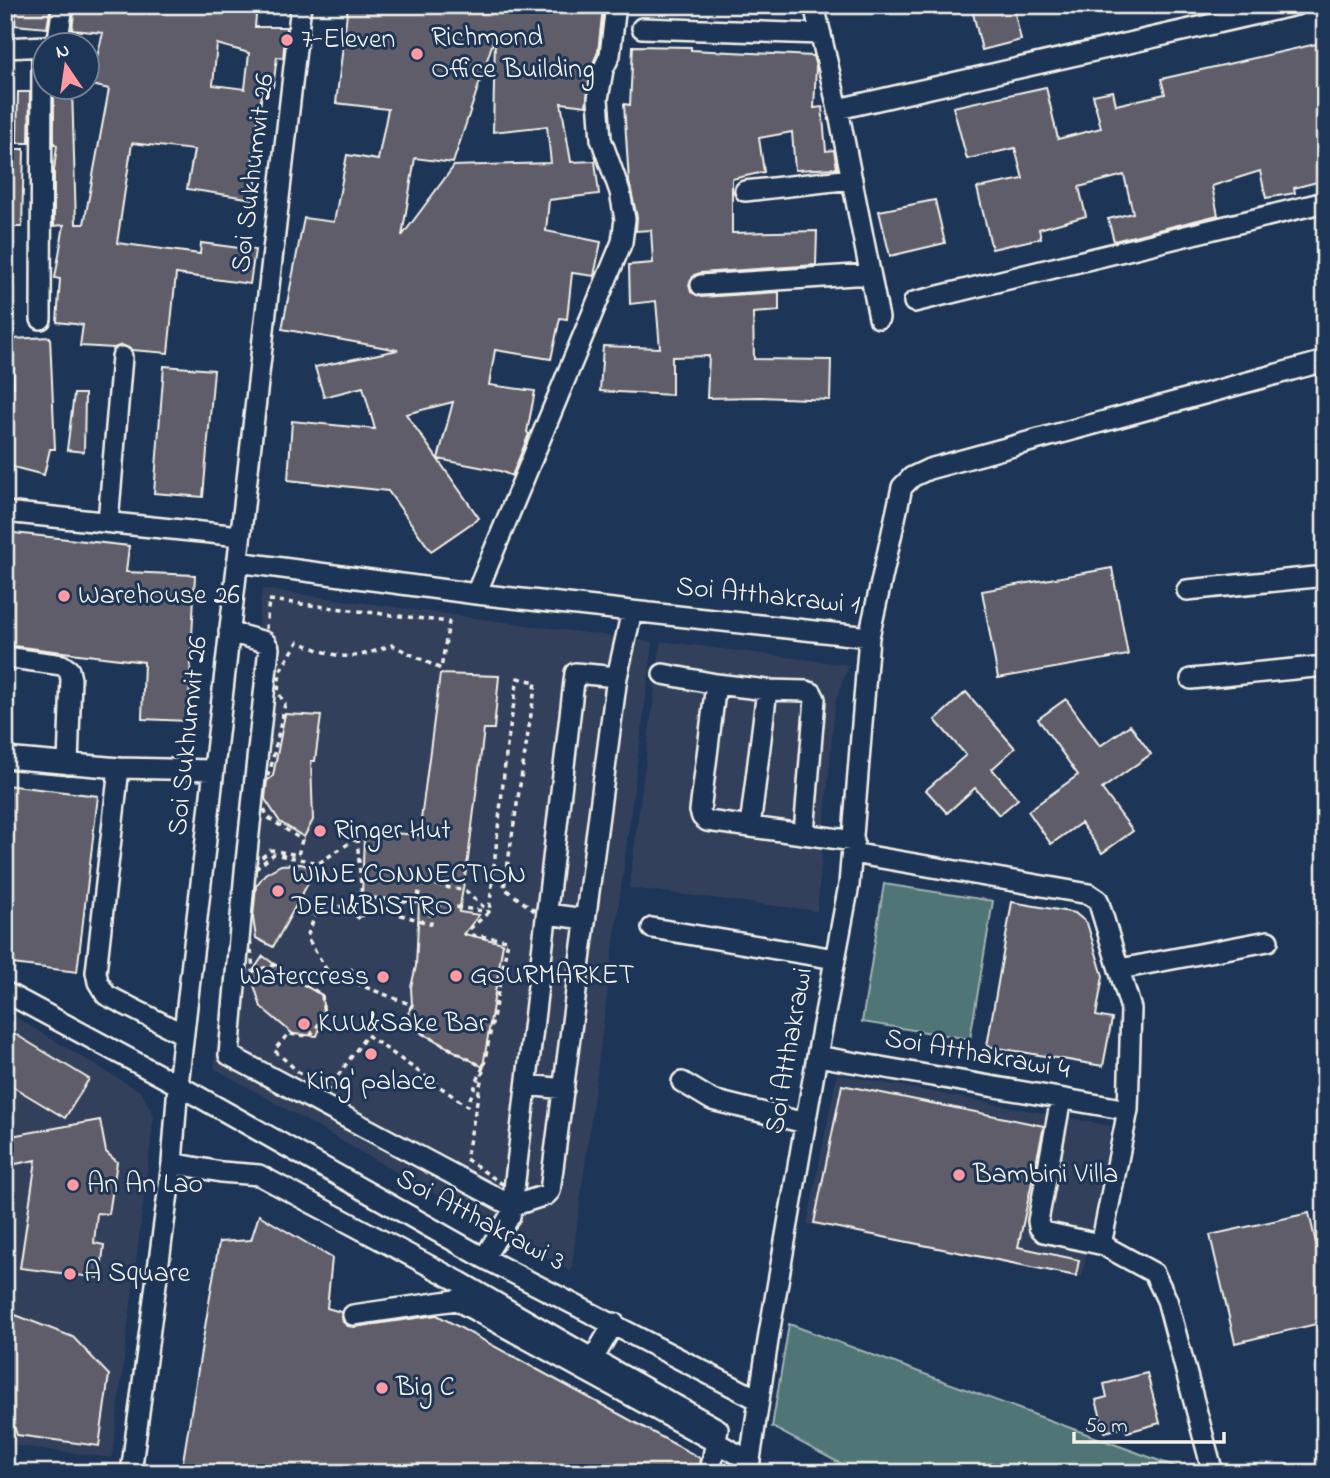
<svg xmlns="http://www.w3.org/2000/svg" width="1330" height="1478" viewBox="0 0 1330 1478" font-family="'Indie Flower',sans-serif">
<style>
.built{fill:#30415c}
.green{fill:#507576;stroke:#a2b3af;stroke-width:2}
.building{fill:#5e5d69;stroke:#f4f1e8;stroke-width:2;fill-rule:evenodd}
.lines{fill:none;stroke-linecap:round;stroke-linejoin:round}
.minor-casing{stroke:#f4f1e8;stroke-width:24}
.path{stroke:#f4f1e8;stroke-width:3.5;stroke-dasharray:5 5;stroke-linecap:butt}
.minor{stroke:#1d3557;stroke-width:19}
.poi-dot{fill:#ff9aa2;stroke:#1d3557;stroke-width:2.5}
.labels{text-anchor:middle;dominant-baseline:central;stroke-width:6;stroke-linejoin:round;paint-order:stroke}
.poi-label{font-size:28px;fill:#f4f1e8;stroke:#1d3557;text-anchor:start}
.street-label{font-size:28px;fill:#f4f1e8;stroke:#1d3557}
</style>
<rect width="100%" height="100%" fill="#1d3557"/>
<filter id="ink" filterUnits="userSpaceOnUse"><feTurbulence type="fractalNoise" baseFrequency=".0143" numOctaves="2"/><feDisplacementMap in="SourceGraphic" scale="14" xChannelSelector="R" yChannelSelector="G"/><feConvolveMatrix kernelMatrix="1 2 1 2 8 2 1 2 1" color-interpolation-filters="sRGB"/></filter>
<g filter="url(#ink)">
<path class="built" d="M262 589 653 642 571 1272 214 1068Z
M661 641 849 665 835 703 817 911 629 888Z
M5 1011 141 1092 154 1115 112 1458 9 1445 5 1434Z
M837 1074 1111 1126 1082 1277 807 1224Z"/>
<path class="green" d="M884 884 993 901 970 1039 862 1022Z
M789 1324 1187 1471V1473H858L772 1427Z"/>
<path class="building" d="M16 5H51L47 28 15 25Z
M75 5H257L255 27H286L283 58 277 57 273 87 263 86 252 164 258 165 254 199 187 189 194 150 132 143 117 243 200 254 201 243 255 250 250 284 176 274 168 353 132 350 122 345 114 348 80 346 83 325 57 322 60 279 55 278 64 225 54 226V171L57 145 54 144V88H72L76 224H84L109 89 88 84V64L95 65 103 33 72 30ZM217 44 249 53 245 89 213 85Z
M348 5 603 7 598 52 591 68 586 106 561 103 571 162 595 161 599 194 549 200 546 231 601 242 594 276 572 273 567 319 560 318 551 359 495 350 489 385 535 391 527 432 529 434 512 476 500 471 438 459 453 402 406 414 479 518 431 551 388 491 288 480 292 421 375 429 363 387 324 397 315 367 398 350 282 329 304 218 334 222 347 155 378 160 388 109 336 103ZM495 36 493 132 547 126 551 163 454 166 402 236 415 158 453 163Z
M971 5H1013L1021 40 982 50Z
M1325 42V180L1294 188 1295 193 1266 198 1260 171 1212 186 1218 215 1114 241 1108 219 1133 213 1124 175 1079 187 1086 216 1039 229 1041 238 992 249 977 188 1023 179 1015 148 967 159 953 107 1046 87 1058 139 1101 128 1093 95 1113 91 1116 105 1165 94 1161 79Z
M633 46 691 47V50L813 56 816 67 814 108 822 107 826 151 834 150 837 168 795 170 792 132 759 138 764 172 732 179V233L817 231 816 265 700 273 694 275 689 285 691 292 701 297 779 292V311L753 313 754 359 831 360 830 400 760 397 707 398 709 356 672 357V395L600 391 603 346 660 348 656 301 630 304 629 265 653 263 651 230 636 231 637 217 629 182 624 104 630 105Z
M18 92H30L29 143H17Z
M5 149H24L22 227H5Z
M935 200 945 243 890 256 879 211Z
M50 337 55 449H50L44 475 5 465V386L14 387 12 339Z
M164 366 214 370 203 497 154 493Z
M74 394H85L84 452 67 450Z
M5 532 129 546 126 572 195 575 188 721 142 719 144 662 5 645Z
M1112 568 1128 655 998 678 982 591Z
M440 674 499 676 494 729H484L468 859 459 912 479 915 464 934 503 943 483 1067 404 1023 412 1005 411 987 416 966 419 903 362 897 364 834 378 832 419 835Z
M966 692 1015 748 992 769 1018 799 999 815 975 788 947 813 926 790 966 755 935 720Z
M1066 699 1100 746 1130 725 1151 754 1102 789 1133 831 1102 853 1081 823 1051 844 1028 811 1078 775 1038 719Z
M285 714 321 716 315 761H311L313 820 304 837 280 822 265 799 267 781 273 776Z
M5 785 98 796 77 972 5 963Z
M301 864 316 869 273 947 256 938 253 918 256 886 265 874 281 865Z
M1012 902 1075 913 1087 923 1103 976 1096 1016 1112 1019 1103 1066 987 1046Z
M263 956 305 986 322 995 324 1017 317 1036 293 1034 261 1007 254 985 253 971Z
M5 1028 89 1079 65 1118 5 1082Z
M842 1085 1044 1126 1018 1247 1079 1260 1076 1276 814 1223Z
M100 1120 106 1152 117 1162 109 1214 97 1213 94 1243 104 1245 100 1278 20 1268 36 1160 5 1166V1137Z
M1309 1213 1325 1282V1322L1235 1343 1210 1235Z
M259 1215 332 1258 327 1308 341 1312 343 1322 348 1326 355 1327 437 1315 700 1458 698 1473H181L219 1242 251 1240Z
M5 1311 73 1337 109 1375 99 1446 17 1435 5 1398Z
M1147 1373 1160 1423 1127 1432 1125 1427 1105 1432 1096 1400 1107 1397 1104 1384Z"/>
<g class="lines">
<defs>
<path id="minor" d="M814 5 838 109 879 318
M642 28 821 34
M50 46 58 39 63 5
M5 48 46 46
M838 109 1296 5
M745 191 852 179
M701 285 870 274
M914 302 1325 202
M41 319 42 47
M5 512 240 536
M108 522 122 357
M237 562 476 594 869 637 902 487 912 477 929 469 1325 361
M1187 590 1325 576
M476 594 622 242 625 219 620 192 601 139 598 99 603 70 610 55 616 5
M229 632 265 642 269 648 245 871 229 1055 512 1206 546 1195 550 1191 617 677
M5 657 62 665 69 670 71 679 68 764
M663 674 716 684
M1191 679 1325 666
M5 758 119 768 213 770
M119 768 96 972 98 982 106 995 183 1034
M750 827 767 690
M804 833 815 699 812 693 806 691 767 690 716 684 700 811 702 817 707 821 854 841
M852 853 1089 894 1098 900 1131 1009 1128 1110 1102 1240 1104 1245 1110 1249 1154 1273 1167 1300 1213 1473
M547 914 585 919
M652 928 835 959
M1120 969 1268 941
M5 992 178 1085 484 1258 759 1400
M817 1056 1128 1110
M682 1082 712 1100 805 1123
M527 1085 564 1089
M1061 1099 1038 1221 1039 1227 1044 1232 1104 1245
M172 1163 221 1172 259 1175 460 1282 593 1359 614 1323
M484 1258 510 1216 512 1206 575 673 617 677 632 611
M353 1315 456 1300 750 1461
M593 1359 718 1429 710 1473
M131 1473 172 1163 178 1085 301 5
M748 1473 769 1334 817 1056 849 885 869 637"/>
</defs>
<use href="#minor" class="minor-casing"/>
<path class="path" d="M269 600 449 622 441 669 392 645C347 662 342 659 298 642L280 671 278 692 285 704 271 767 260 795 267 817 302 840 298 855 271 850 240 875Z
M518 678 536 682 504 888 543 917 511 1190 466 1159 508 940 464 934 489 912 507 746Z
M357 838 362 897 417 902 421 882 466 891 489 912 430 903 431 924 365 904 361 920 345 906 317 910 307 937 326 969 338 977 354 968 360 985 412 1005 404 1023 483 1067 467 1106 367 1035 324 1095 274 1050 288 1034 310 1036 324 1017 322 995 275 965 253 971 247 900V876L274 854 319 863Z"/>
<use href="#minor" class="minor"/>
</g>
</g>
<g class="poi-dot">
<circle cx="287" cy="40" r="7"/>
<circle cx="417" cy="54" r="7"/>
<circle cx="64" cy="596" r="7"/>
<circle cx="320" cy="831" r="7"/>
<circle cx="278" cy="891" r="7"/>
<circle cx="456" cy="976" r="7"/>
<circle cx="383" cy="977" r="7"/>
<circle cx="304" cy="1024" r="7"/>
<circle cx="371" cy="1054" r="7"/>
<circle cx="959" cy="1175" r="7"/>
<circle cx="73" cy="1185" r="7"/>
<circle cx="70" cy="1274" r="7"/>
<circle cx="382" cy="1388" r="7"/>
</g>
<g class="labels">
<g class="poi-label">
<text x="431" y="38">Richmond<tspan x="431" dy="32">Office Building</tspan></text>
<text x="301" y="40">7-Eleven</text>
<text x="78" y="596">Warehouse 26</text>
<text x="334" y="831">Ringer Hut</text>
<text x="292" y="875">WINE CONNECTION<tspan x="292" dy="32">DELI&amp;BISTRO</tspan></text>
<text x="470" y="976">GOURMARKET</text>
<text x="369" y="977" text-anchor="end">Watercress</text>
<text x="318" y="1024">KUU&amp;Sake Bar</text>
<text x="371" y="1082" text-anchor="middle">King' palace</text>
<text x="973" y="1175">Bambini Villa</text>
<text x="87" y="1185">An An Lao</text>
<text x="84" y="1274">A Square</text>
<text x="396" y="1388">Big C</text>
</g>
<g class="street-label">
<text transform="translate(254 173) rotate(-83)">Soi Sukhumvit 26</text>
<text transform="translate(768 597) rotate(6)">Soi Atthakrawi 1</text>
<text transform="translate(189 736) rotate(-84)">Soi Sukhumvit 26</text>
<text transform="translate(790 1051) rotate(-80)">Soi Atthakrawi</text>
<text transform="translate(977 1055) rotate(10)">Soi Atthakrawi 4</text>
<text transform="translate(480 1221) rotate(28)">Soi Atthakrawi 3</text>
</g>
</g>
<rect width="1330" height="1478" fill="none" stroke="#1d3557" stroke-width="28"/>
<rect x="14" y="14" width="1302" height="1450" fill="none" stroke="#f4f1e8" stroke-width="2.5" filter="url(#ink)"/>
<g transform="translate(66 66) rotate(347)"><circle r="33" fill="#1d3557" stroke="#738091" stroke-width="2"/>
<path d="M0-5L12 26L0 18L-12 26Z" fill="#ff9aa2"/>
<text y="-10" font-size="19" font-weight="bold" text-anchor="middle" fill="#f4f1e8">N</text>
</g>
<path d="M1074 1432v10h150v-10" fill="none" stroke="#f4f1e8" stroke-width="3.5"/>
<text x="1085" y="1432" font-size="21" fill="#f4f1e8" stroke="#1d3557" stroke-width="5" paint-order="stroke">50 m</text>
</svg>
